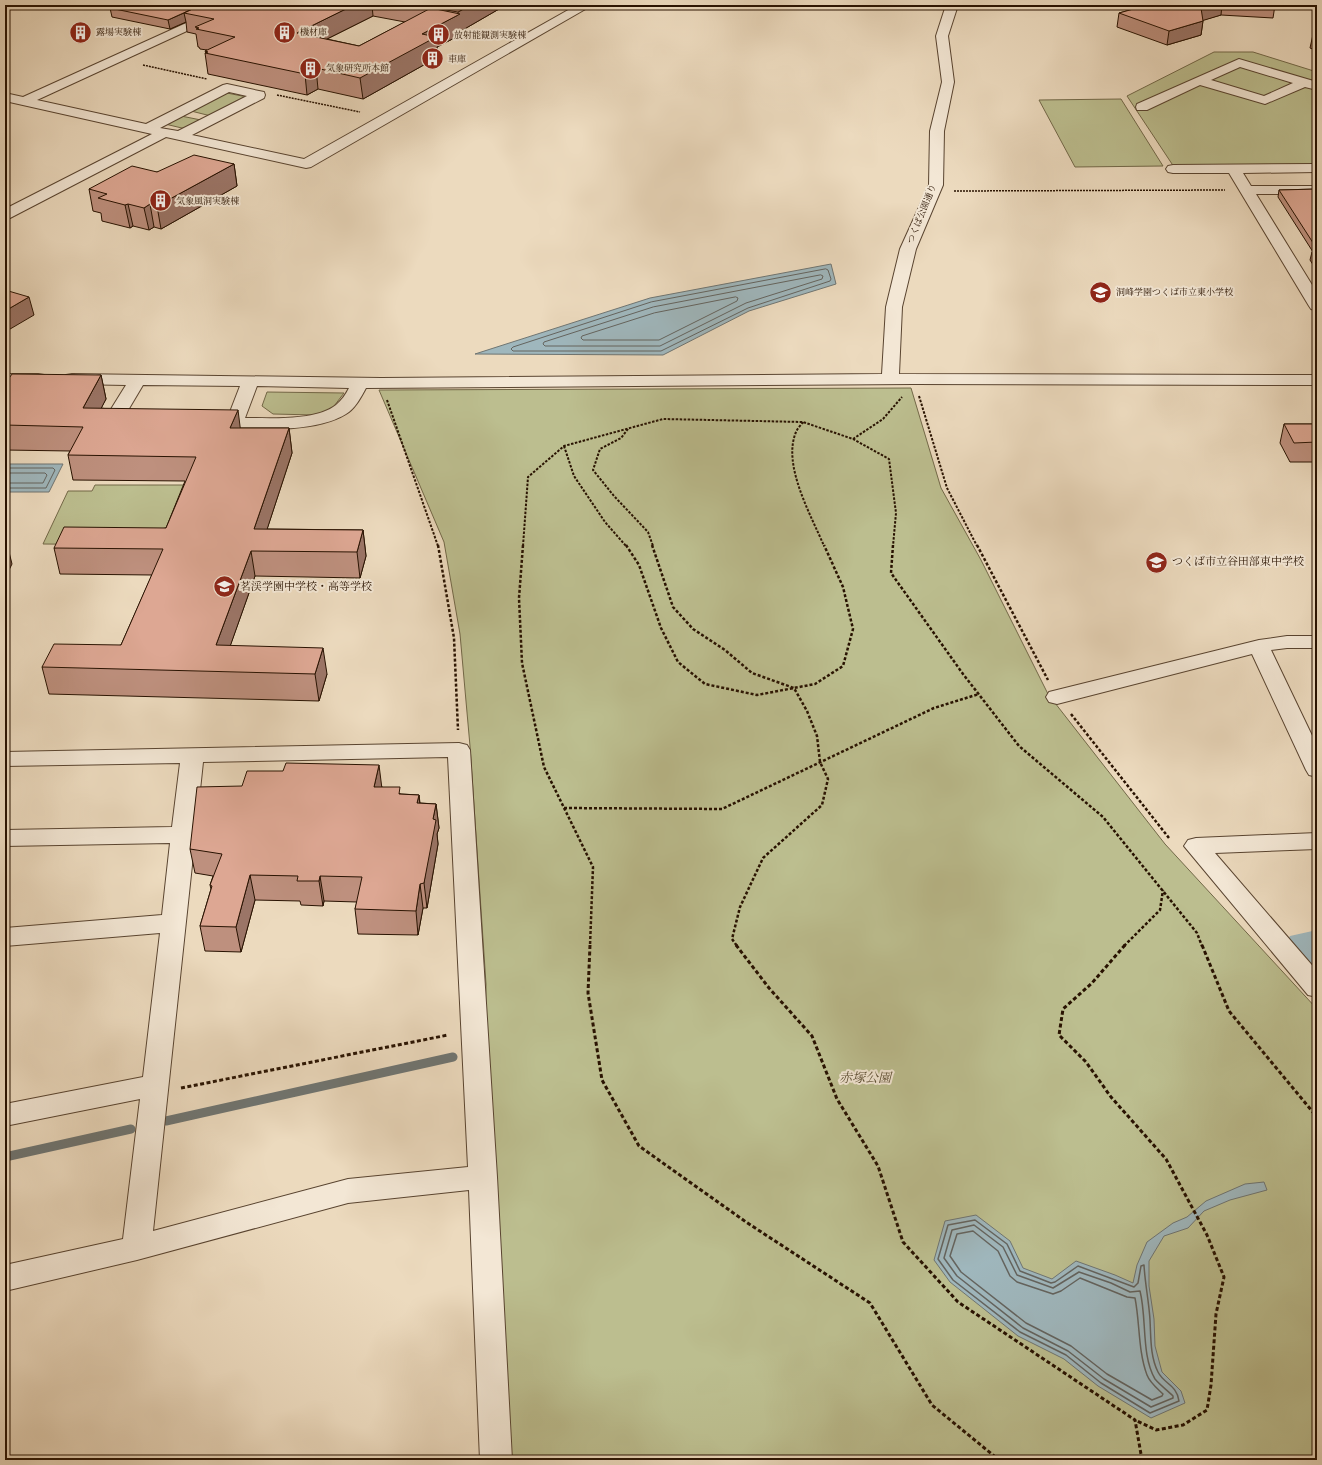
<svg xmlns="http://www.w3.org/2000/svg" width="1322" height="1465" viewBox="0 0 1322 1465" font-family="Vollkorn,'Noto Serif JP',serif">
<style>
.green{fill:#bcbe8f;stroke:#726848}
.water{fill:#9fb7bd;stroke:#6f7572}
.lines{fill:none;stroke-linecap:round;stroke-linejoin:round}
.shore-far1{stroke:#64645f;stroke-width:1}
.shore{stroke:#64645f;stroke-width:1.5}
.stream{stroke:#6f7572;stroke-width:9}
.river{fill:#9fb7bd;fill-rule:evenodd}
.minor-casing{stroke:#594430;stroke-width:2}
.path-far3{stroke:#281201;stroke-width:1.5;stroke-dasharray:2 1;stroke-linecap:butt}
.path-far2{stroke:#281201;stroke-width:2;stroke-dasharray:2.5 1.5;stroke-linecap:butt}
.path-far1{stroke:#281201;stroke-width:2.5;stroke-dasharray:3 2;stroke-linecap:butt}
.path{stroke:#281201;stroke-width:3;stroke-dasharray:4 2.5;stroke-linecap:butt}
.minor{fill:#f3e7d5;fill-rule:evenodd}
.wall{fill:#be907e;stroke:#281201;fill-rule:evenodd}
.shaded-wall{fill:#9b7567;stroke:#281201}
.building{fill:#dda793;stroke:#281201}
.labels{text-anchor:middle;dominant-baseline:central;stroke-width:4;stroke-linejoin:round;paint-order:stroke}
.far-poi-label{font-size:9px;fill:#281201;stroke:#f3e7d5;text-anchor:start}
.far-street-label{font-size:9px;fill:#281201;stroke:#f3e7d5}
.poi-label{font-size:11px;fill:#281201;stroke:#f3e7d5;text-anchor:start}
.near-park-label{font-size:13px;font-style:italic;fill:#5c4e33;stroke:#f3e7d5}
</style>
<rect width="100%" height="100%" fill="#ecdabe"/>
<filter id="stains"><feTurbulence type="fractalNoise" baseFrequency=".005" numOctaves="4"/><feColorMatrix values="0 0 0 0 .2 0 0 0 0 .09 0 0 0 0 .02 0 0 0 .5 -.17"/></filter>
<radialGradient id="worn" r=".72"><stop offset=".6" stop-color="#630" stop-opacity="0"/><stop offset="1" stop-color="#630" stop-opacity=".3"/></radialGradient>
<path class="green" d="M1214 52H1253L1317 72V167H1174L1127 96Z
M227 93 247 97 211 116 191 111Z
M1121 99 1163 166 1075 167 1039 100Z
M181 116 201 120 186 129 165 124Z
M911 388 941 488 981 560 1048 694 1165 844 1317 1009V1460H496L483 1177 486 984 470 746 460 634 444 542 379 390Z
M267 392 344 393 331 410 316 415 273 414 262 406Z
M95 485H191L168 545 43 544 68 491H92Z"/>
<path class="water" d="M831 264 836 284 749 311 663 355 475 354 650 298Z
M5 464H63L49 492H5Z
M1264 1182 1267 1190 1230 1200 1204 1211 1188 1228 1164 1236 1149 1261V1286L1154 1319 1155 1346 1162 1372 1181 1391 1185 1403 1151 1418 1098 1386 1064 1359 1018 1336 950 1282 934 1260 945 1221 976 1215 1010 1241 1023 1268 1052 1279 1076 1261 1115 1275 1133 1283 1137 1265 1147 1242 1173 1223 1187 1217 1206 1201 1245 1184Z"/>
<g class="lines">
<path class="shore-far1" d="M826 269 828 270 831 279 830 281 748 308 661 351H513L511 349 513 347 651 302Z
M821 275 823 276 822 279 746 303 660 346H545L543 344 544 342 653 307Z
M736 297 738 298 737 301 659 340H583L581 338 582 336 654 313Z
M5 468H53L55 470 46 488H5
M5 473H45L47 475 43 483H5"/>
<path class="shore" d="M975 1220 1007 1244 1020 1271 1051 1283 1055 1282 1078 1266 1134 1287 1138 1283 1141 1266 1144 1265C1145 1284 1149 1302 1150 1320 1151 1337 1150 1356 1158 1372 1164 1384 1177 1385 1179 1401L1150 1413 1101 1383 1066 1355 1020 1332 953 1280 938 1259 948 1225Z
M974 1225 1003 1247 1017 1275 1053 1288 1079 1272 1111 1283 1130 1292 1140 1291C1147 1318 1141 1355 1155 1379 1160 1385 1167 1390 1173 1396V1398L1151 1407 1104 1379 1068 1351 1023 1328 957 1276 944 1258 952 1230Z
M973 1231 998 1251 1010 1276 1017 1282 1053 1294 1061 1291 1080 1278 1127 1297 1135 1298C1140 1323 1138 1351 1147 1375 1150 1383 1158 1389 1163 1394L1162 1396 1152 1400 1107 1374 1071 1346 1026 1323 961 1272 950 1256 957 1234Z"/>
<path class="stream" d="M166 1121 453 1057
M5 1157 131 1129"/>
<path class="river" d="M1317 930V966L1308 967 1290 962 1283 949 1290 936Z"/>
<defs>
<path id="minor" d="M226 5H241L239 7 37 100 146 124 223 85 227 84 259 91 264 92 265 95 264 98 192 135 304 159 577 5H591L589 7 311 167 306 168 166 137 10 218 5 219V209L152 134 5 101V93L23 97ZM229 92 247 96 178 131 160 128Z
M946 5H958L948 36 954 82 944 131 943 185 916 249 902 307 899 374 1317 375V385L913 384 366 388C361 397 355 409 346 414 312 435 248 428 209 427L203 426 200 422 203 418 209 417H228L240 386 143 385 124 417 132 418 135 422 132 426 126 427 106 426 103 422 126 385 72 384 66 383 64 379 66 375 72 374 381 378 882 374 886 307 900 249 929 185 930 131 942 82 936 36ZM257 386 349 388C346 394 342 400 336 405 316 421 271 418 245 418Z
M1239 59 1317 82V90L1305 87 1265 104 1200 85 1147 110H1137L1136 107 1137 104ZM1240 67 1293 83 1264 96 1211 80Z
M1317 164V172L1243 173 1251 186H1317V194H1256L1317 293V311L1311 309 1309 306 1229 173H1173L1168 172 1166 169 1168 166 1173 165Z
M5 374H38L44 375 46 379 44 383 38 384H5Z
M1287 636H1317V648H1287L1271 650 1317 746V777L1309 775 1306 770 1252 654 1057 704 1049 702 1046 697 1049 692 1057 690 1259 640Z
M459 743 467 745 470 750 497 1177 512 1460H480L469 1190 348 1203 137 1260 5 1291V1265L123 1239 140 1099 5 1126V1104L143 1077 160 933 5 946V928L162 915 170 843 5 846V830L172 827 180 763 5 766V752ZM448 757 468 1167 348 1179 153 1231 203 762Z
M1317 833V849L1215 853 1317 971V997L1308 995 1184 846 1188 840 1196 838Z"/>
</defs>
<use href="#minor" class="minor-casing"/>
<path class="path-far3" d="M143 65 207 79
M277 95 360 112
M954 191 1225 190"/>
<path class="path-far2" d="M919 396 947 488 977 546
M387 400 438 546
M803 422C801 425 797 429 796 432 782 465 811 515 824 546
M628 429 621 438 600 449 593 470 614 496 648 532 653 546
M853 439 883 419 902 397
M564 446 574 476 605 522 626 546
M523 546 528 477 564 446 663 419 803 422 853 439 889 459 896 513 893 546"/>
<path class="path-far1" d="M438 545 454 638 458 730
M523 545 519 598 522 663 544 767 593 867 590 946
M626 545 639 565 661 628 678 662 705 684 757 695 815 684 843 666 853 629 843 587 824 545
M652 545 673 607 693 629 725 650 752 673 794 688 807 711 817 736 820 762 828 779 822 805 763 858 740 907 732 939 737 946
M893 545 891 573 963 674 1019 746 1103 817 1197 933 1202 946
M977 545 1048 680
M1071 714 1169 838
M564 808 722 809 934 708 979 694
M1124 946 1160 910 1163 890"/>
<path class="path" d="M590 945 588 993 602 1080 639 1146 746 1222 870 1303 932 1405 999 1460
M736 945 769 988 812 1036 837 1099 878 1166 903 1242 958 1302 1135 1420 1142 1460
M1125 945 1092 983 1063 1009 1059 1035 1086 1062 1111 1097 1166 1159 1207 1235 1224 1277 1216 1314 1211 1385 1207 1410 1183 1425 1156 1430 1135 1420
M1202 945 1229 1011 1317 1117
M181 1088 448 1035"/>
<use href="#minor" class="minor"/>
</g>
<path class="wall" d="M118 5H499V9L461 31 462 34 437 47 438 57 363 99 318 89 307 95 208 74 205 53H206L205 51 207 50 200 49 199 47H198L196 34 187 32 186 22 170 29 112 17 110 8ZM373 16 405 22 359 46 327 39Z
M1148 5H1275L1273 18 1221 15 1203 20 1201 35 1167 45 1117 27 1119 13Z
M1317 29V51L1310 48 1314 30Z
M234 164 237 186 161 229 154 227 149 230 133 226 130 228 102 221 101 213 93 211 89 189 157 172Z
M1317 189V271L1310 260 1312 252H1313L1278 197 1279 190Z
M101 375 106 399 101 408 240 428H289L292 453 267 529 363 530 366 556 360 578 255 576 230 646 327 674 319 701 49 694 42 667 121 645 152 575 60 574 54 548 166 528 185 481 73 480 68 455 70 451 5 450V384Z
M1284 424H1317V462H1290L1280 443Z
M382 787 401 794 419 795 420 803 436 804 439 828 437 834 438 844 427 908H423L418 935 358 934 355 909 357 902 324 901 323 906 301 905 300 901 255 900 241 952 205 951 200 926 211 889 210 885 213 876 195 873 190 849Z"/>
<path class="shaded-wall" d="M354 5H372L373 16 299 53 297 33Z
M471 5H499V9L461 31 462 34 437 47 438 57 363 99 360 78 422 34 458 15V12Z
M1211 5H1222L1221 15 1198 22 1201 8Z
M184 13 186 22 170 29 168 20Z
M1203 21 1201 35 1167 45 1169 31Z
M316 68 318 89 307 95 305 74Z
M234 164 237 186 161 229 157 206Z
M128 204 133 226 130 228 125 205Z
M150 204 154 227 149 230 144 208Z
M29 297 34 315 5 332V311Z
M101 375 106 399 89 432 83 408Z
M238 410 241 434 230 428Z
M289 428 292 453 260 551 254 529Z
M363 530 366 556 360 578 357 552Z
M7 544 12 564 5 578V548Z
M251 551 255 576 221 672 216 645Z
M323 648 327 674 319 701 315 674Z
M379 765 382 789 374 787Z
M419 795 421 819 417 803Z
M436 804 439 828 437 834 438 844 427 908 424 883 433 819Z
M250 875 255 900 241 952 236 927Z
M320 876 324 901 323 906 319 881Z
M420 884 423 908 418 935 416 911Z"/>
<path class="building" d="M118 5H201L168 20 110 8Z
M201 5H354L297 33 359 46 431 8 460 14 422 34 436 37 360 78 316 68 305 74 205 53 208 52 205 51 235 37 196 29 199 28 195 27 214 19 184 13Z
M417 5H471L458 12Z
M1148 5H1211L1201 8 1203 21 1169 31 1119 13Z
M194 155 234 164 157 206 150 204 144 208 128 204 125 205 98 198 107 194 89 189 132 166 157 172Z
M1317 189V249L1279 190Z
M1312 252H1317V261Z
M5 290 29 297 5 311Z
M12 374 101 375 83 408 238 410 230 428H289L254 529 363 530 357 552 251 551 216 645 323 648 315 674 42 667 54 644 121 645 163 549 54 548 64 527 166 528 196 457 68 455 83 427 5 425V384Z
M1284 424H1317V442L1294 443Z
M286 763 379 765 374 787H400L399 794 419 795 417 803 436 804 433 819 436 820 424 883 420 884 416 911 355 909 362 877 320 876 319 881H297L298 876 250 875 236 927 200 926 212 886 210 885 222 854 190 849 197 787 242 786 247 771H283Z"/>
<defs>
<symbol id="building-disc" viewBox="-11 -11 22 22"><circle r="9.5" fill="#8f2418" stroke="#f3e7d5"/><path d="M-4-6H4V6H1V3H-1V6H-4ZM-2.5-4.3h1.7v1.8h-1.7ZM.8-4.3h1.7v1.8H.8ZM-2.5-1h1.7V.8h-1.7ZM.8-1h1.7V.8H.8Z" fill="#fff"/></symbol>
<symbol id="school-disc" viewBox="-11 -11 22 22"><circle r="9.5" fill="#8f2418" stroke="#f3e7d5"/><path d="M0-5L7-2L0 1L-7-2ZM-4 1L0 2.5L4 1V4Q0 6-4 4Z" fill="#fff"/></symbol>
</defs>
<g fill-rule="evenodd">
<use href="#building-disc" x="68" y="20" width="25" height="25"/>
<use href="#building-disc" x="272" y="20" width="25" height="25"/>
<use href="#building-disc" x="426" y="22" width="25" height="25"/>
<use href="#building-disc" x="420" y="46" width="25" height="25"/>
<use href="#building-disc" x="298" y="56" width="25" height="25"/>
<use href="#building-disc" x="148" y="188" width="25" height="25"/>
<use href="#school-disc" x="1088" y="280" width="25" height="25"/>
<use href="#school-disc" x="1144" y="550" width="25" height="25"/>
<use href="#school-disc" x="212" y="574" width="25" height="25"/>
</g>
<g class="labels">
<g class="far-poi-label">
<text x="96" y="32">露場実験棟</text>
<text x="300" y="32">機材庫</text>
<text x="454" y="35">放射能観測実験棟</text>
<text x="448" y="59">車庫</text>
<text x="326" y="68">気象研究所本館</text>
<text x="176" y="201">気象風洞実験棟</text>
<text x="1116" y="292">洞峰学園つくば市立東小学校</text>
</g>
<g class="far-street-label">
<text transform="translate(922 214) rotate(-68)">つくば公園通り</text>
</g>
<g class="poi-label">
<text x="1172" y="562">つくば市立谷田部東中学校</text>
<text x="240" y="587">茗渓学園中学校・高等学校</text>
</g>
<g class="near-park-label">
<text x="865" y="1079">赤塚公園</text>
</g>
</g>
<rect width="1322" height="1465" fill="none" stroke="#ecdabe" stroke-width="20"/>
<rect x="6" y="6" width="1310" height="1453" fill="none" stroke="#281201" stroke-width="2"/>
<rect x="10" y="10" width="1302" height="1445" fill="none" stroke="#281201"/>
<rect width="100%" height="100%" filter="url(#stains)"/>
<rect width="100%" height="100%" fill="url(#worn)"/>
</svg>
